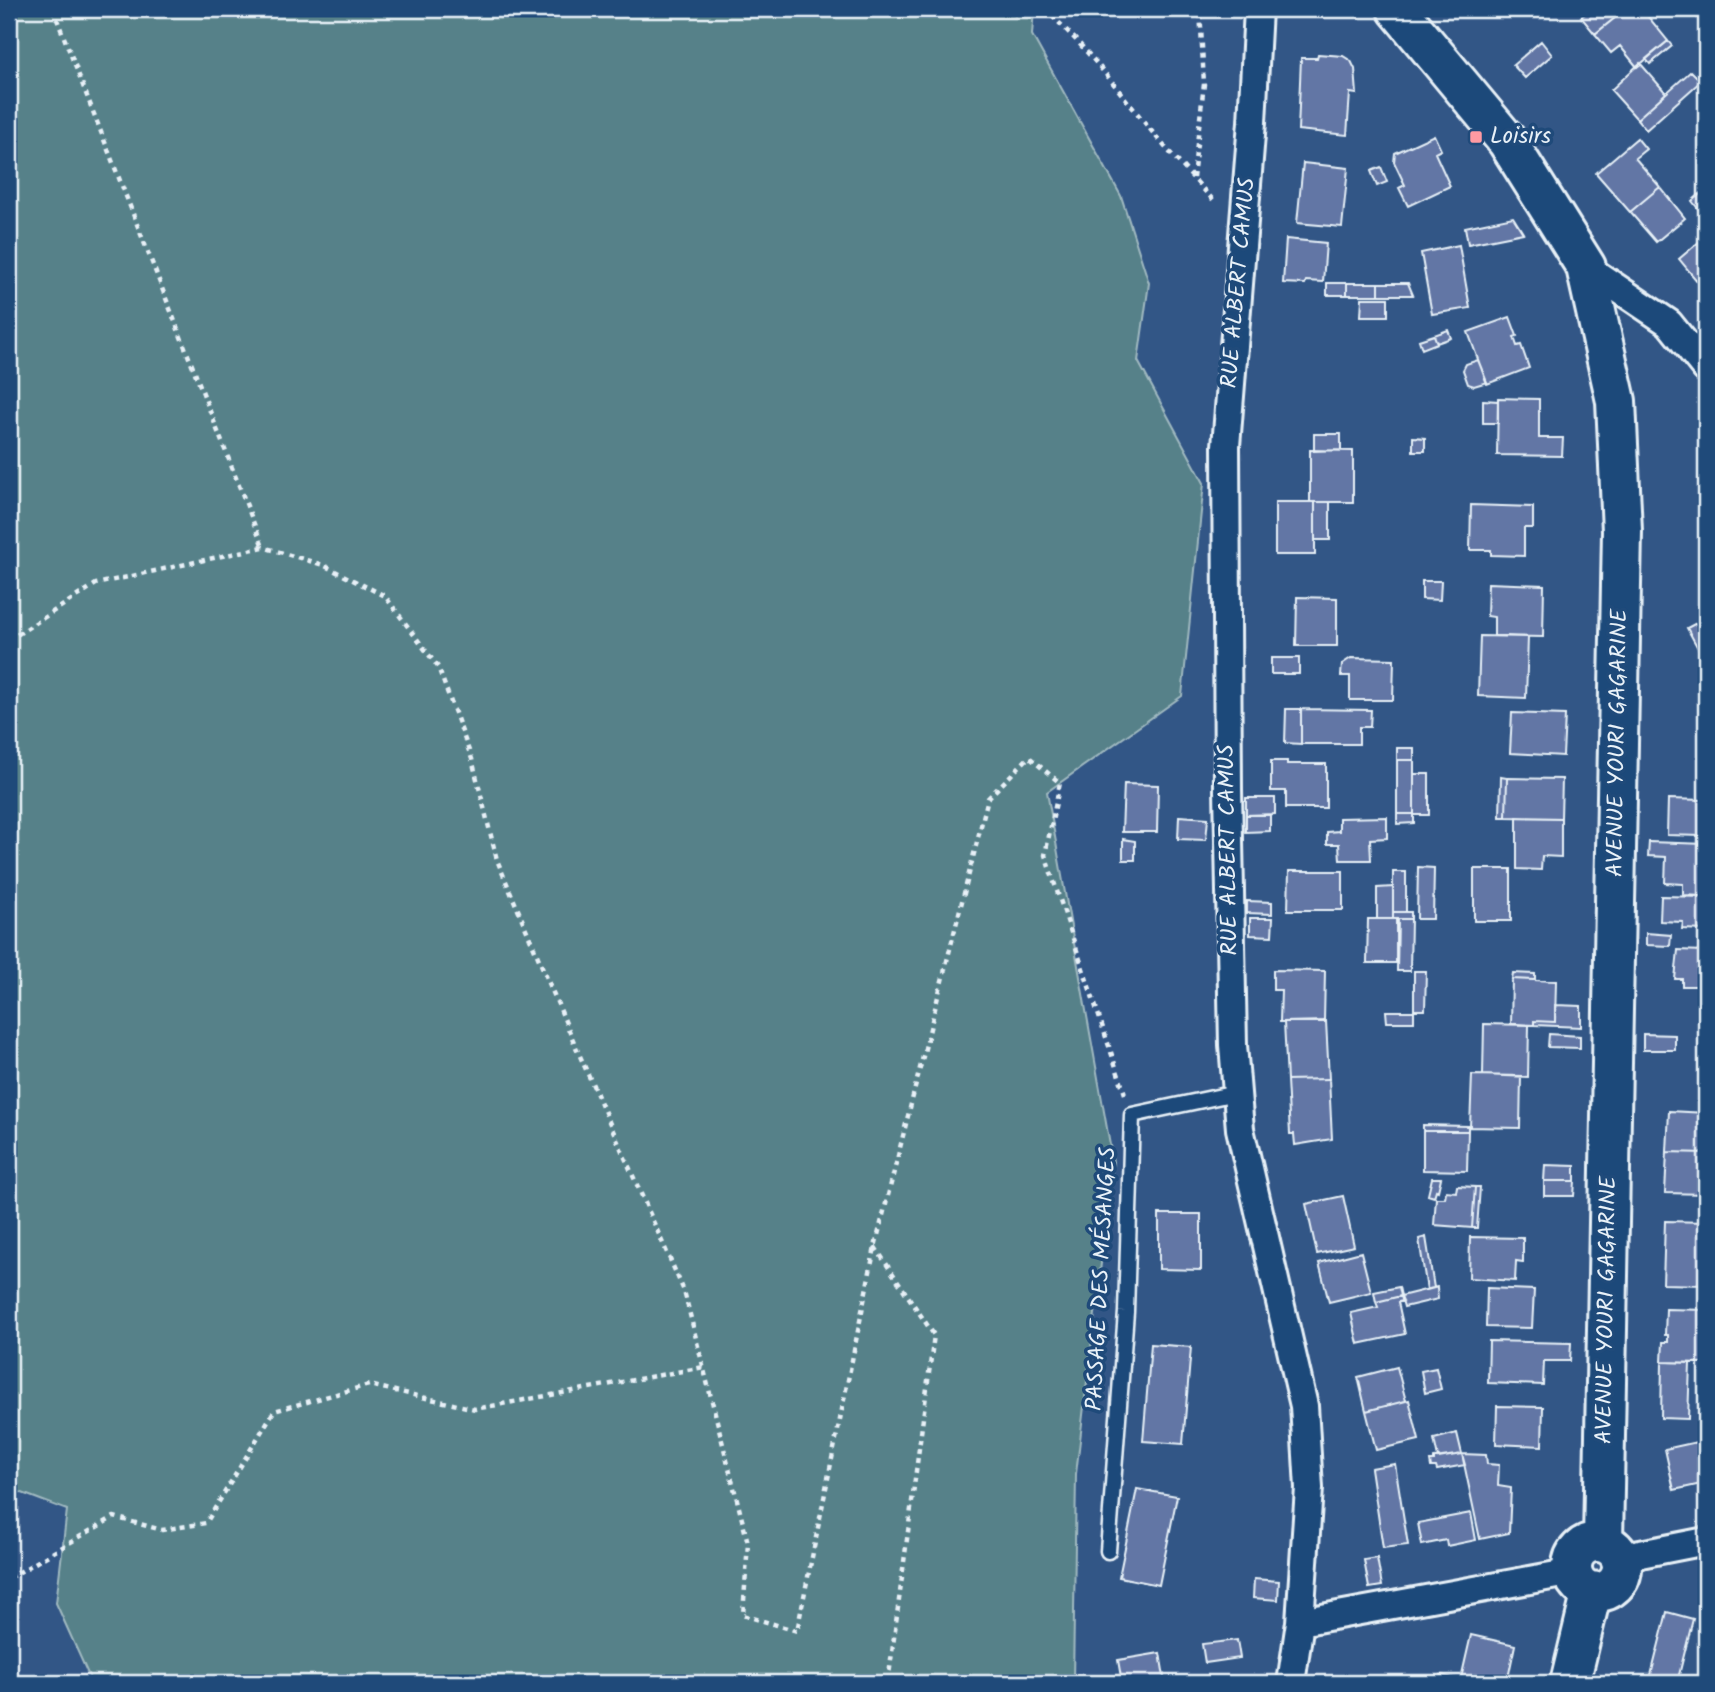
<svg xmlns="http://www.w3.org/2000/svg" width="1715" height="1692" viewBox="0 0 1715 1692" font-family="Kalam,sans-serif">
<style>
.green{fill:#578189;stroke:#a0b9c0;stroke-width:2}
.building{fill:#6276a5;stroke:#e8f1f8;stroke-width:2}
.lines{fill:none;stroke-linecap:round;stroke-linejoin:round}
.lane-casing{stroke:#e8f1f8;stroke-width:19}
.street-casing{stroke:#e8f1f8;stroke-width:32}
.secondary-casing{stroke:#e8f1f8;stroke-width:44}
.path{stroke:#e8f1f8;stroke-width:4.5;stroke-dasharray:5 5;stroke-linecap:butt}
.lane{stroke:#1f4a7a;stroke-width:14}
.street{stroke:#1f4a7a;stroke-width:26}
.secondary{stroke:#1f4a7a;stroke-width:38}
.poi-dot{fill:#ff9aa2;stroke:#1f4a7a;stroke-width:2.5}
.labels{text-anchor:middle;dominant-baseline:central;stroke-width:7;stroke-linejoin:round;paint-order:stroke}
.poi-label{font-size:23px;fill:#e8f1f8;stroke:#1f4a7a;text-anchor:start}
.street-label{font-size:23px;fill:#e8f1f8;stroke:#1f4a7a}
</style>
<rect width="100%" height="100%" fill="#325686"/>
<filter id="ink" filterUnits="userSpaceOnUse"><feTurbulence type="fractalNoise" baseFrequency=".0143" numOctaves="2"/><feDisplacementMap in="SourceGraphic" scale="14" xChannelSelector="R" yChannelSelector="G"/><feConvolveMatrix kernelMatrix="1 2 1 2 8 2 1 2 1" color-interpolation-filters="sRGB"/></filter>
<g filter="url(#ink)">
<path class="green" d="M9 9H1008L1016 17 1010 9H1034L1032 35 1121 196 1149 283 1138 361 1204 483 1182 696 1047 792 1113 1162 1076 1474 1073 1683H92L56 1603 67 1510 9 1488Z"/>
<path class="building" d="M1587 9H1626L1595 34 1581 17 1589 11Z
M1626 9H1642L1668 41 1637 67 1620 46 1611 53 1595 34Z
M1541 41 1552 55 1525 78 1513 65Z
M1668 41 1672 46 1650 64 1646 59Z
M1318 54 1343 56 1351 61 1355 69 1357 94 1350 93 1347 135 1298 130 1301 58H1317Z
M1640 63 1666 93 1637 119 1611 90Z
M1691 71 1701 81 1646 130 1637 119Z
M1434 135 1441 150 1435 153 1450 186 1408 206 1399 188 1405 185 1394 162 1395 153Z
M1637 138 1646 149 1635 158 1660 187 1630 212 1596 173Z
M1303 163 1348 168 1342 227 1297 223Z
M1381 167 1387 182 1377 186 1371 171Z
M1660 187 1685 218 1656 242 1630 212Z
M1706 189V214L1704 216 1692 201Z
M1513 217 1523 233 1468 244 1465 227Z
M1706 236V292L1679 259Z
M1286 239 1326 243 1323 282 1306 281 1305 284 1283 283Z
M1459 245 1470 308 1432 314 1421 253Z
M1327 283H1347V295H1327Z
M1347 283H1379V295H1347Z
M1379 283H1408L1413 295H1379Z
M1362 298H1388V316H1361Z
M1510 317 1517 336 1514 337 1517 346 1521 345 1529 368 1487 384 1468 332Z
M1448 330 1451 338 1437 343 1434 335Z
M1434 335 1437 343 1422 349 1419 340Z
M1478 360 1487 382 1474 386 1468 384 1463 370 1466 364Z
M1498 398 1539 399V438H1563L1562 456 1497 455Z
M1483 400 1498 401V423H1483Z
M1314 434H1341V450L1314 451Z
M1413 437 1425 438V451H1413Z
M1310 450 1353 451V502H1310Z
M1275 502H1315V555H1275Z
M1315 502H1330V540H1315Z
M1471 505 1533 507V528H1524V556L1491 555V550H1470Z
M1422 581H1441L1440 600 1422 599Z
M1488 583 1544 585 1543 637 1494 636V617L1487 616Z
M1297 597 1337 598V646H1296Z
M1706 618V663L1687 628Z
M1480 636 1528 637 1526 698 1478 696Z
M1271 658H1299V674H1271Z
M1351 658 1394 659 1393 700H1350V676H1341L1342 664Z
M1286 709H1301V744L1285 743Z
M1301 709 1371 710 1370 727H1359V744H1301Z
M1512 713 1565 715 1563 756 1510 753Z
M1397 748H1414V760H1397Z
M1397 760H1414V814H1397Z
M1271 761H1287V764H1326V808H1286V791H1271Z
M1414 774H1429V815H1414Z
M1501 777 1507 778 1506 817H1500Z
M1507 778 1562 779 1561 818 1506 817Z
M1124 784 1158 785 1157 832H1122Z
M1246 798H1275V814L1246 815Z
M1668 799 1705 800 1702 836 1667 835Z
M1397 814H1414V823L1397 824Z
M1246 815H1270V831L1246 832Z
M1179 816 1208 818 1206 840 1178 839Z
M1387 817V838L1370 839 1371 860H1340L1339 844H1327V832L1339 831V818Z
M1517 817 1561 818V857L1542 856 1541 870 1517 869Z
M1123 839 1135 841V860H1123Z
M1649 842 1706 844 1702 896 1683 895V884L1665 883 1666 857 1648 856Z
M1418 867 1434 868 1433 919H1417Z
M1474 869H1511V921H1474Z
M1289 871H1343V910H1288Z
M1393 872H1406V912H1393Z
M1393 887V919H1377V888Z
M1661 896 1706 897 1705 930 1682 929 1683 922 1660 921Z
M1247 901 1272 902V914L1247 913Z
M1393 912H1411V919H1393Z
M1250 918H1273L1272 936 1250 935Z
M1368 919H1396V963H1367Z
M1398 919H1411L1410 971H1397Z
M1646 933 1671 935 1670 946 1646 945Z
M1704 947H1706V986H1682V979H1675L1678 950 1704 951Z
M1273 970 1325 971 1324 1022H1280L1281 990H1273Z
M1414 971H1426L1425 1010H1414Z
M1513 973 1535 974V980L1512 979Z
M1512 979 1556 981 1555 1022 1534 1021V1025L1511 1024Z
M1555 1005 1581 1006V1027L1534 1025V1021L1555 1022Z
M1386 1011H1414V1022H1387Z
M1326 1021 1329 1079 1287 1080 1284 1022Z
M1484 1024 1529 1025 1528 1077 1483 1075Z
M1549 1034 1580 1036V1048L1548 1047Z
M1643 1034 1675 1035V1050H1643Z
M1472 1075 1521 1076 1520 1128 1470 1127Z
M1329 1079 1332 1139 1295 1145 1294 1134H1290L1287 1080Z
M1669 1111 1706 1113V1153L1667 1152Z
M1423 1125 1468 1126V1131H1423Z
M1423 1131H1468L1467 1171 1423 1170Z
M1667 1152 1706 1153V1194L1665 1193Z
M1545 1165 1575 1166V1181H1544Z
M1432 1178H1441L1438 1191 1436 1190 1434 1197 1428 1195Z
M1544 1181H1575L1574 1196H1544Z
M1457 1186 1475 1187 1472 1228 1434 1225 1436 1198H1445L1446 1191 1456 1192Z
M1475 1187H1480L1477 1228H1472Z
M1343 1196 1354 1246 1317 1254 1306 1204Z
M1159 1214H1201V1270L1159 1269Z
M1665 1221 1706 1222V1285L1663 1284Z
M1426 1237 1434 1288 1427 1290 1419 1239Z
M1470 1237 1523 1238V1262L1516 1261 1515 1281 1469 1278Z
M1361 1252 1371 1292 1329 1302 1319 1263Z
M1399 1287 1401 1296 1376 1302 1374 1292Z
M1437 1287 1438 1299 1404 1307 1401 1296Z
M1487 1288 1534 1290 1532 1328 1486 1327Z
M1401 1296 1403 1301 1398 1302 1405 1334 1358 1344 1351 1313 1378 1307 1376 1302Z
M1666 1309 1706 1310V1363L1662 1362 1663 1342H1668V1335H1665Z
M1489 1341 1571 1343 1570 1361H1544L1543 1385 1488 1383Z
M1151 1344 1191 1347 1183 1444 1143 1441Z
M1662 1362 1690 1363 1688 1419 1661 1418Z
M1397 1367 1406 1401 1366 1411 1358 1377Z
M1436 1368 1441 1389 1425 1393 1421 1371Z
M1409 1400 1419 1440 1376 1450 1366 1411Z
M1497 1406 1543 1407 1542 1446 1496 1444Z
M1457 1433 1462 1454 1438 1458 1434 1439Z
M1706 1440V1483L1674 1490 1665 1449Z
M1462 1454 1465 1465 1437 1470 1436 1467H1431L1430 1461H1434V1458Z
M1462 1454 1486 1455 1487 1464 1499 1465 1498 1486 1511 1488 1509 1533 1480 1539Z
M1395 1464 1408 1545 1383 1548 1371 1468Z
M1137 1489 1177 1496 1159 1585 1119 1577Z
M1471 1513 1476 1540 1447 1546 1446 1540 1422 1545 1418 1523Z
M1377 1558 1382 1586 1369 1588 1364 1560Z
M1254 1579 1279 1581 1278 1600 1253 1598Z
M1667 1612 1693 1619 1677 1683H1649Z
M1471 1635 1515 1645 1507 1683H1460Z
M1237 1640 1240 1658 1205 1663 1202 1644Z
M1160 1653 1165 1683H1122L1118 1660Z
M1441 1675 1461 1680 1460 1683H1439Z"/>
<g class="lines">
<defs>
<path id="lane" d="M1108 1551 1126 1312 1132 1115 1236 1093"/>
<path id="street" d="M1258 9 1252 122 1226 446 1228 789 1233 1045 1240 1129 1304 1406 1309 1488 1300 1622 1291 1683
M1586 267 1669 323 1706 369
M1620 1558 1706 1541
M1300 1622 1573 1572"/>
<path id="secondary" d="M1397 9 1507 141 1586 267 1616 401 1622 531 1603 1542
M1572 1567a25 25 0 1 1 50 0a25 25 0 1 1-50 0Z
M1570 1683 1592 1591"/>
</defs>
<use href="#lane" class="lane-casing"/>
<use href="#street" class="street-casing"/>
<use href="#secondary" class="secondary-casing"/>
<path class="path" d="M53 9 263 547
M1044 9C1088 47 1122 96 1159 140 1177 161 1196 181 1214 201
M1193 178 1204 84 1200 9
M9 640 96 584 263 547 323 565 385 596 438 667 472 759 497 860 576 1047 684 1291 748 1543 743 1615 797 1631 875 1247 988 798 1029 757 1060 783 1045 855 1125 1094
M875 1247 934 1335 888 1683
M9 1578 114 1517 162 1530 206 1523 274 1411 369 1385 475 1409 704 1367"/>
<use href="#lane" class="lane"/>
<use href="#street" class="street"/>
<use href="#secondary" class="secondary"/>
</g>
</g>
<rect class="poi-dot" x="1469" y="130" width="14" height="14" rx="3.5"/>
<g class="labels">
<g class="poi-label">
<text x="1490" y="137">Loisirs</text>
</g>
<g class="street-label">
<text transform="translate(1239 283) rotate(-85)">RUE ALBERT CAMUS</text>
<text transform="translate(1618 743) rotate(-89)">AVENUE YOURI GAGARINE</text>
<text transform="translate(1229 850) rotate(-91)">RUE ALBERT CAMUS</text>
<text transform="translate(1102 1279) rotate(-87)">PASSAGE DES MÉSANGES</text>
<text transform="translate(1607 1310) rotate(-89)">AVENUE YOURI GAGARINE</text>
</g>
</g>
<rect width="1715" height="1692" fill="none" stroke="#1f4a7a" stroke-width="35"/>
<rect x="18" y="18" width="1680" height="1657" fill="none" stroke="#e8f1f8" stroke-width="2.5" filter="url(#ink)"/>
</svg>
